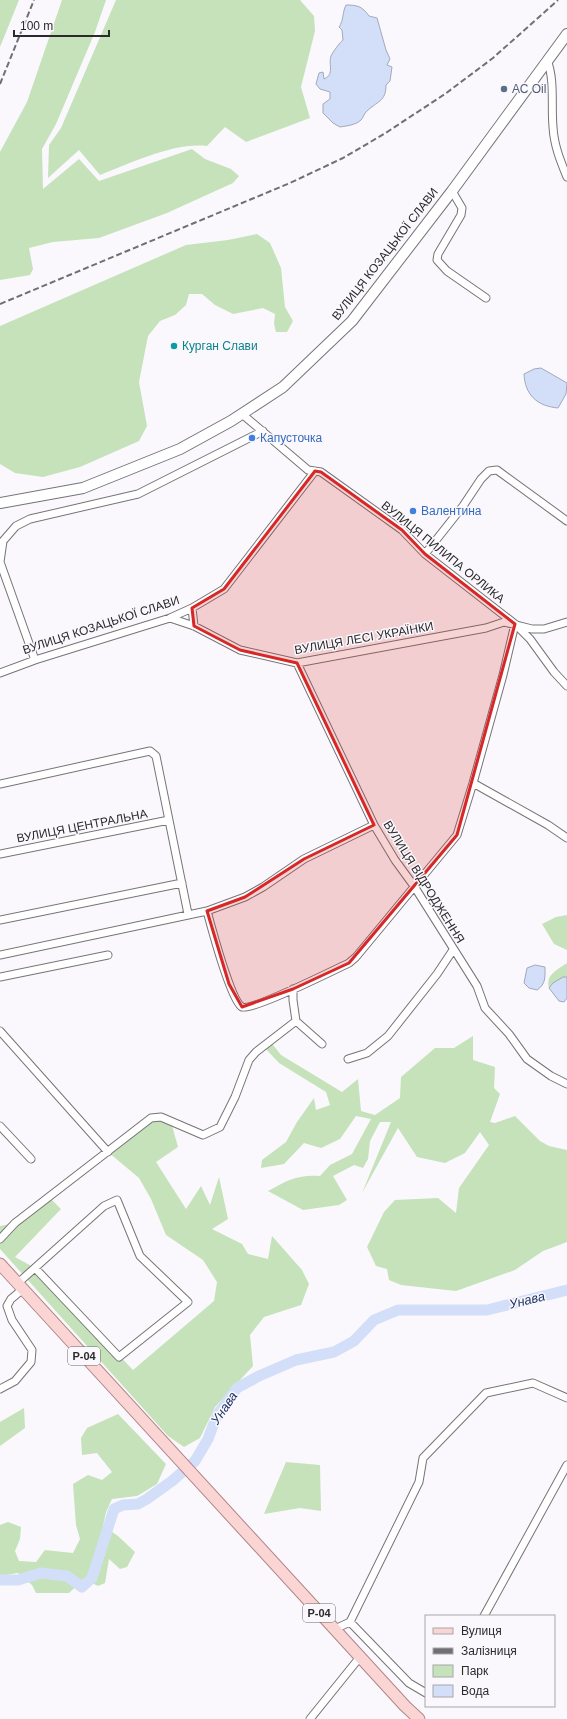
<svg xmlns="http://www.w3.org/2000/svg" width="567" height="1719" viewBox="0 0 567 1719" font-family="Arial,sans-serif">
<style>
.green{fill:#c5e2bb}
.water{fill:#d3dff9;stroke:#a1a9bc}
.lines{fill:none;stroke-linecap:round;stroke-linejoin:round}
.river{stroke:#d3dff9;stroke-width:11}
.street-casing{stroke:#767478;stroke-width:9}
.secondary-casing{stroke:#767478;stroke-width:12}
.primary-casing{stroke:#b08686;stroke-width:13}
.street{stroke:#fff;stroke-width:7}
.secondary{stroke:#fff;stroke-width:10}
.primary{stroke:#fbd4d4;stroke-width:11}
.rail{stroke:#706f72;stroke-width:2;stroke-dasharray:6 3;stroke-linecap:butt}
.marked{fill:#d62828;fill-opacity:0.2;stroke:#d62828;stroke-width:3;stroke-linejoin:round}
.service-dot{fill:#5c6f8a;stroke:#faf8fc;stroke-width:1.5}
.culture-dot{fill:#0f9aa8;stroke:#faf8fc;stroke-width:1.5}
.shop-dot{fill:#3f7fe0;stroke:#faf8fc;stroke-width:1.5}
.labels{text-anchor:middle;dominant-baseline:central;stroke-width:3;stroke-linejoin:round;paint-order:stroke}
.shield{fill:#faf8fc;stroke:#69686a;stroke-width:1}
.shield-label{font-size:11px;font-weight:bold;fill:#2b2a2c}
.service-label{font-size:12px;fill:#4e5e75;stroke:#faf8fc;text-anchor:start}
.street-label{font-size:12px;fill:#2b2a2c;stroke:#faf8fc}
.culture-label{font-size:12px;fill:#0d838f;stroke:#faf8fc;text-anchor:start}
.shop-label{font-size:12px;fill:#366cbe;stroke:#faf8fc;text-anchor:start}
.water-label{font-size:13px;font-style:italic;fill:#1e3365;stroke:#faf8fc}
</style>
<rect width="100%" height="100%" fill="#faf8fc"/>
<path class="green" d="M0 0H19L0 47Z
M62 0H106L95 32 56 124 42 149 43 189 79 159 99 181 192 149 205 159 231 169 239 176 233 183 167 213 99 238 53 242 29 248 33 269 30 275 0 280V152L27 102Z
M116 0H300L314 16 315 31 301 87 310 118 246 142 225 127 207 146C174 142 131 163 100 175L79 150 48 178 49 145 61 128Z
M257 234 270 243 281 268 285 307 293 321 287 332H276L274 324 275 314 263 308 233 314 215 305 202 294H189L186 305 175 315 160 321 148 336 139 382 147 426 139 441 80 467 43 477 15 473 0 464V326L186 245 228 240Z
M567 915V950L554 944 542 924 556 917Z
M567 963V977L553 983 549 988C545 975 557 970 567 963Z
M473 1036V1060L495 1067 494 1088 500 1094 490 1122 495 1123 515 1116 540 1141 549 1146 567 1150V1242L543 1251 515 1270 456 1291 401 1285 389 1280 387 1269 376 1266 367 1247 384 1212 395 1200 438 1198 456 1213 459 1188 489 1145 480 1132 465 1153 445 1163 417 1157 398 1128 362 1193 391 1122H380L370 1141 368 1159 363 1168 354 1165 333 1176 347 1200 339 1205 303 1210 268 1191C286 1181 298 1174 320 1176L330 1165 352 1154 371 1119 356 1116 340 1139 321 1148 304 1143 284 1164 261 1168 262 1160 286 1142 297 1122 314 1098 316 1110 330 1105 326 1092 279 1063 263 1046 270 1041 281 1055 342 1092 358 1079 361 1111 375 1115 400 1098 401 1077 435 1048H454Z
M151 1118 171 1122 178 1147 156 1162 186 1209 201 1186 210 1205 219 1177 228 1219 212 1229 242 1244 248 1254 268 1259 272 1236 302 1270 309 1284 301 1305 264 1317 250 1335 253 1366 215 1407 200 1438 184 1447 168 1436 0 1249V1226L15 1223 49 1197 61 1209 15 1257 35 1268 133 1370 214 1301 217 1282 203 1260 166 1235 151 1199 139 1178 108 1152Z
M24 1408 25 1428 0 1446V1422Z
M118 1414 166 1464 157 1484 137 1496 112 1499 106 1512 103 1526 118 1536 135 1552 127 1567 120 1569 109 1559 105 1583 98 1586 84 1579 69 1593H36L32 1585 18 1573 0 1576V1525L8 1522 21 1527 20 1539 15 1551 19 1561 36 1562 45 1550 73 1553 80 1539 76 1525 73 1484 88 1475 102 1480 112 1472 97 1453 82 1455 81 1438 87 1428Z
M286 1462 320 1465 321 1511 300 1508 264 1514Z"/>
<path class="water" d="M346 5C357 5 362 6 369 16L377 18 386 50 390 59 387 65 392 67 390 81 386 85C386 102 377 101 366 112 364 114 363 118 361 120 356 125 346 126 340 127L333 123 323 113V104L330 99V92L320 89 316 84 319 73 323 72 324 79C335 74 328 65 331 56 332 53 341 41 343 40L342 30 339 27C344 20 342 13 346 5Z
M541 368 567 383 566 394 558 408C537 406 525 395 524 374L534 369Z
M535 965 545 967C545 977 546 984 537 990L529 988 524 983 527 968Z
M563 977H567V998L564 1002 559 1001 549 988 553 983Z"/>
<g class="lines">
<path class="river" d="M0 1580H18L41 1573 67 1576 82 1587 92 1578 114 1509 123 1505 138 1504 147 1499 172 1481 195 1461 208 1439 217 1415 237 1388 259 1376 296 1360 334 1352 354 1341 374 1320 398 1310H487L567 1290"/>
<defs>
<path id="street" d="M547 60C555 80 551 105 553 127 554 145 560 160 567 177
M452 191 462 208 461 215 438 254 437 260 447 271 486 298
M242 414 308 470 321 472 402 530 425 554 515 624 530 639 554 672 567 686
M425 554 463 506 481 479 489 471 497 470 567 521
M0 562 3 541 16 526 30 519 138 494 263 431
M0 562 35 660
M192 608 194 626
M170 618 194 626 240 650 297 663 486 628 504 622 532 629H544L567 622
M297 663 374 825 395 860 414 886 477 986 485 1008 509 1034 527 1059 551 1076 567 1084
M0 673 35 660 170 618 192 608 224 589 315 471
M473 783 548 825 567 838
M0 784 150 751 156 756 188 914
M0 854 169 820
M207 911C211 926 231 1001 242 1007 252 1011 334 970 349 963L356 957 457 835 473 783 503 675 515 624
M0 920 182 883
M0 955 207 911 245 897 263 887 304 859 374 825
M0 977 108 955
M293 989V1000L296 1021 322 1044
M0 1031 108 1152
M348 1059 367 1053 388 1036 437 974 453 950
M0 1126 31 1159
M0 1239 15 1223 151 1118 161 1117 203 1135 220 1127 235 1097 249 1060 256 1052 296 1021
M18 1283 104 1206 117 1200 140 1256 188 1302 119 1357 35 1268
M0 1389 15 1381 31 1362 32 1350 12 1320 7 1306 11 1299 23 1289
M484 1616 567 1465
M350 1622 419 1482 423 1458 486 1393 533 1383 567 1398
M350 1622 409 1683 426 1693
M335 1629 350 1622
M310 1719 360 1657"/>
<path id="secondary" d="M0 503 83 488 180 449 231 421 283 387 352 321 452 191 567 34"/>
<path id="primary" d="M0 1264 405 1706 419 1719"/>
</defs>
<use href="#street" class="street-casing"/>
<use href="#secondary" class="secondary-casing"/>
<use href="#primary" class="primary-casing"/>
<use href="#street" class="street"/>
<use href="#secondary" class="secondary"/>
<use href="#primary" class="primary"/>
<path class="rail" d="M0 84 34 0
M0 304 290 183 343 158 384 134 445 94 493 58 558 0"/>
</g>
<path class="marked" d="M315 471 321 472 402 530 425 554 515 624 457 835 349 963 293 989 242 1007 229 984 207 911 245 897 304 859 374 825 297 663 240 650 194 626 192 608 224 589Z"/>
<circle class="service-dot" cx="504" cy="89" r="4"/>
<circle class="culture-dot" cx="174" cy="346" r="4"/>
<g class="shop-dot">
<circle cx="252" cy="438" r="4"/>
<circle cx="413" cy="511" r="4"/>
</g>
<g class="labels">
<g class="shield">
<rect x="68" y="1347" width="32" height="18" rx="3"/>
<rect x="303" y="1604" width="32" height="18" rx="3"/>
</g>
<g class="shield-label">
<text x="84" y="1356">Р-04</text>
<text x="319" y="1613">Р-04</text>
</g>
<g class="service-label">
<text x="512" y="89">АС Oil</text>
</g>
<g class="street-label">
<text transform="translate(385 254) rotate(-52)">ВУЛИЦЯ КОЗАЦЬКОЇ СЛАВИ</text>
<text transform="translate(443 552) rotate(39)">ВУЛИЦЯ ПИЛИПА ОРЛИКА</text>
<text transform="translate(101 625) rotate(-18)">ВУЛИЦЯ КОЗАЦЬКОЇ СЛАВИ</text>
<text transform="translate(364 638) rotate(-10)">ВУЛИЦЯ ЛЕСІ УКРАЇНКИ</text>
<text transform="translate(82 826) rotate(-11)">ВУЛИЦЯ ЦЕНТРАЛЬНА</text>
<text transform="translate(424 882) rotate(58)">ВУЛИЦЯ ВІДРОДЖЕННЯ</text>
</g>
<g class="culture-label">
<text x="182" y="346">Курган Слави</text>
</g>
<g class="shop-label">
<text x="260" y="438">Капусточка</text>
<text x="421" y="511">Валентина</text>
</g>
<g class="water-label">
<text transform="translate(527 1300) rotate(-14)">Унава</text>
<text transform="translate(224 1408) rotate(-56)">Унава</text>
</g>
</g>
<rect x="425" y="1615" width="130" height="92" fill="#faf8fc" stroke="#a7a6a9"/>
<rect x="433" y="1628" width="20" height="6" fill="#fbd4d4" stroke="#a7a6a9"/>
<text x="461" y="1635" font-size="12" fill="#2b2a2c">Вулиця</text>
<rect x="433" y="1648" width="20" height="6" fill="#706f72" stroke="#a7a6a9"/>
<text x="461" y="1655" font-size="12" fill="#2b2a2c">Залізниця</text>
<rect x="433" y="1665" width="20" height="12" fill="#c5e2bb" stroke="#a7a6a9"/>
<text x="461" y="1675" font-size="12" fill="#2b2a2c">Парк</text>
<rect x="433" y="1685" width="20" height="12" fill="#d3dff9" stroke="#a7a6a9"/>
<text x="461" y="1695" font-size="12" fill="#2b2a2c">Вода</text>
<path d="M14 30v6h95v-6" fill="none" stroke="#2b2a2c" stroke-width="2"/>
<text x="20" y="30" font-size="12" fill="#2b2a2c" stroke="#faf8fc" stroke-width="3" paint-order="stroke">100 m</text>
</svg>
